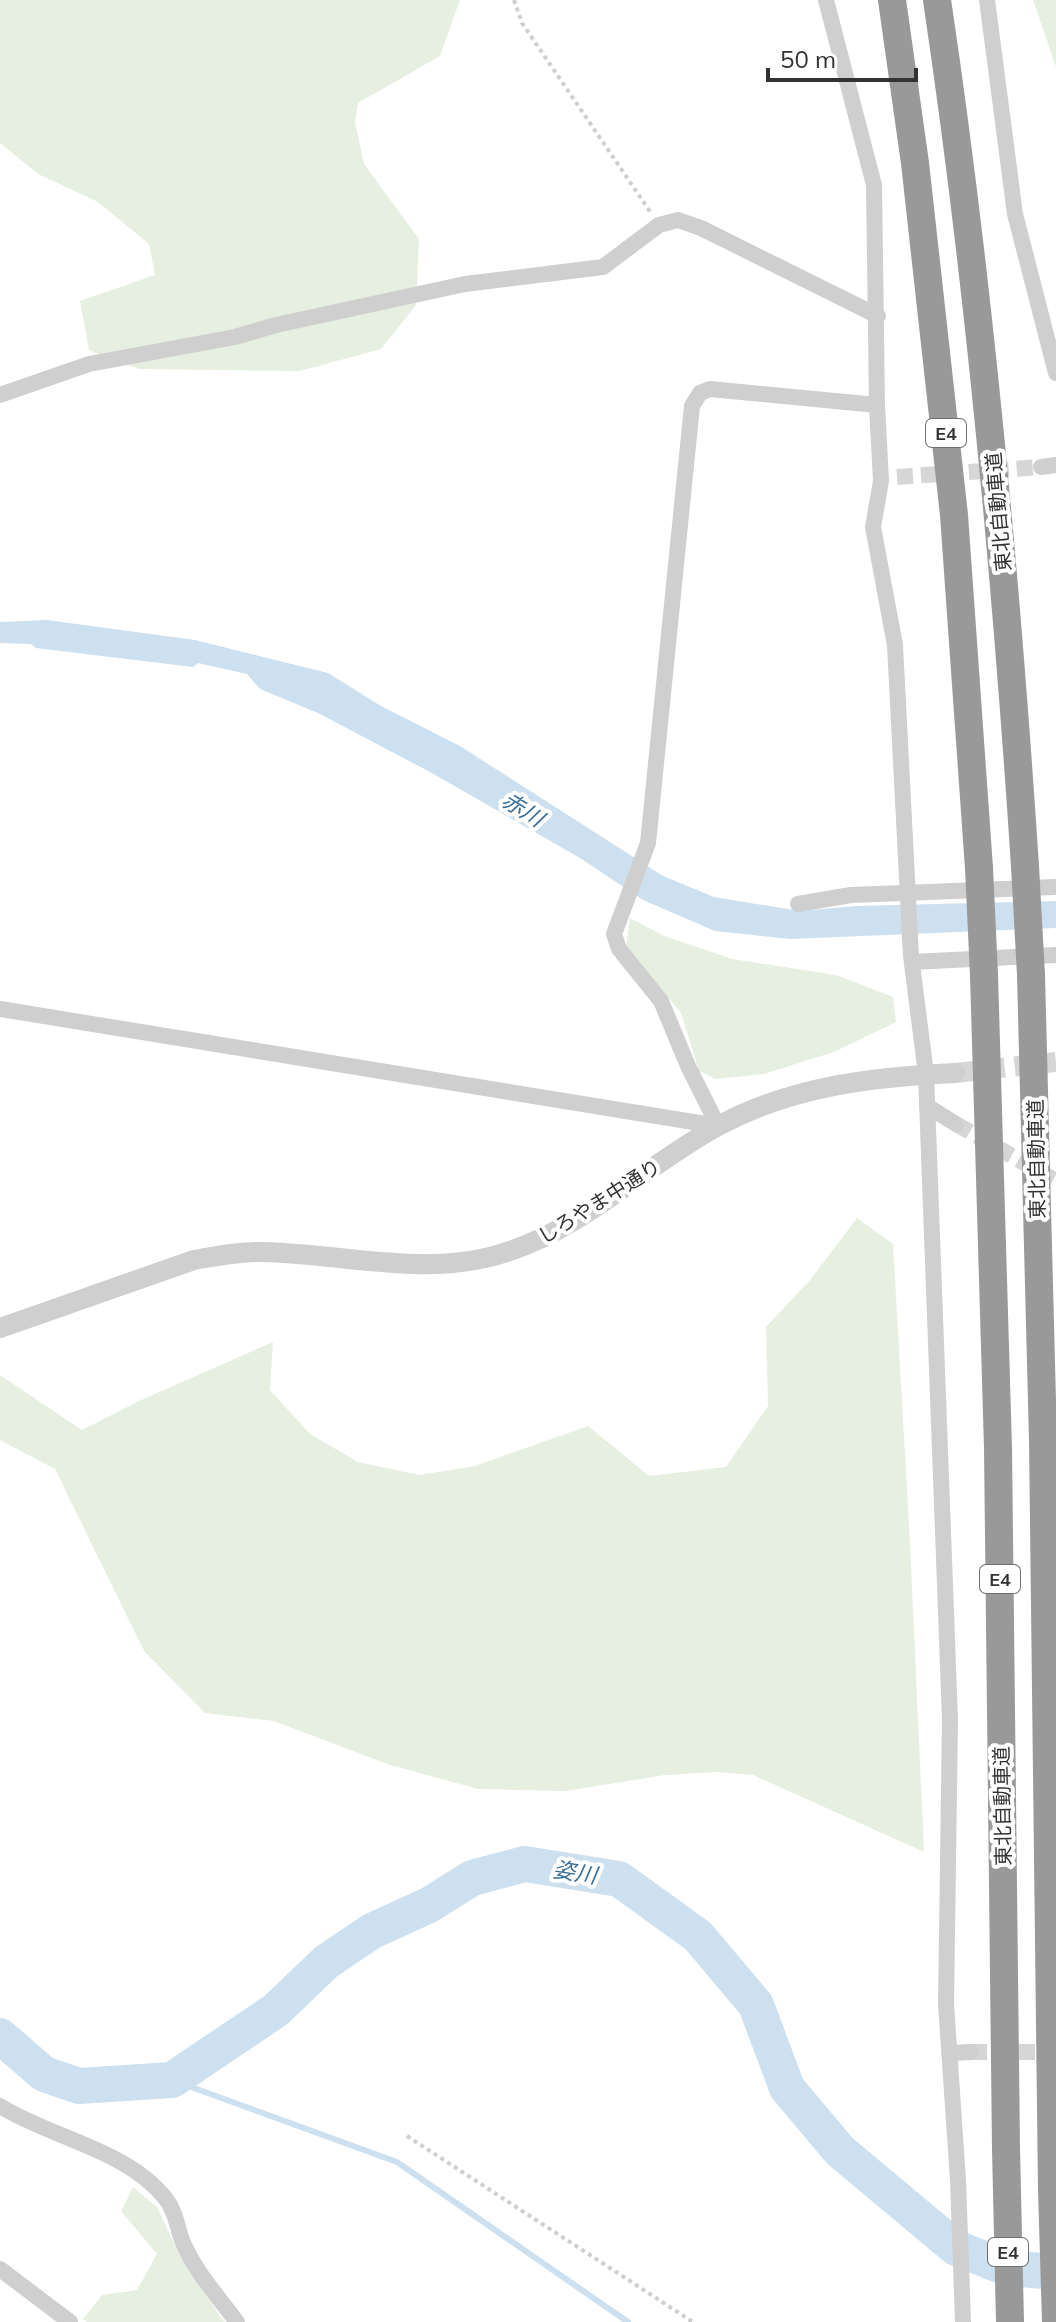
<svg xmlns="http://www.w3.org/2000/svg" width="1056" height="2322" viewBox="0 0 1056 2322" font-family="Mulish,'Noto Sans JP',sans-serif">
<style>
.green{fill:#e7efe0}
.water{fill:#cce0ef}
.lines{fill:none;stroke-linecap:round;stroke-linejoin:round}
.stream{stroke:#cce0ef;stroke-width:6}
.river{stroke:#cce0ef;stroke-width:36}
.minor-tunnel{stroke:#d6d6d6;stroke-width:16;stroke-dasharray:16 8;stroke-linecap:butt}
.tertiary-tunnel{stroke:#d6d6d6;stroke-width:20;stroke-dasharray:20 10;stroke-linecap:butt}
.path{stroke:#cfcfcf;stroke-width:4;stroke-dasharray:4 4;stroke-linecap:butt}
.minor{stroke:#cfcfcf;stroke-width:16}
.tertiary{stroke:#cfcfcf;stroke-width:20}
.motorway{stroke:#999;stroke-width:28}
.motorway-bridge{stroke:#999;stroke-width:28}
.labels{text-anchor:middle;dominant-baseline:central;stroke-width:8;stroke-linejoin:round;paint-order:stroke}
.shield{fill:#fff;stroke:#707070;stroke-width:2}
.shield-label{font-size:18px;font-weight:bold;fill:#323232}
.street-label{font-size:20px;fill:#323232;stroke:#fff}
.water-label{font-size:22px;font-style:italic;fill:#39709b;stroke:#fff}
</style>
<rect width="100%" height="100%" fill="#fff"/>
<path class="green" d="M0 0H460L440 56 358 103 355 122 364 164 419 239 416 305 381 349 300 371 139 369 89 350 80 301 155 275 149 244 98 202 38 174 0 143Z
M1033 0H1056V67Z
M630 918 664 936 732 959 836 975 893 997 896 1022 834 1052 764 1074 716 1079 699 1071 681 1013 626 946Z
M857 1218 893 1244 910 1543 924 1852 753 1775 718 1772 665 1775 566 1791 478 1789 387 1764 274 1721 205 1713 144 1651 55 1469 0 1440V1375L82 1430 139 1401 273 1342 270 1390 310 1434 358 1462 419 1475 475 1466 588 1426 649 1476 726 1467 768 1406 766 1327 810 1280Z
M133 2187 157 2207 178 2252 224 2322H88L83 2319 102 2295 137 2290 157 2254 121 2211Z"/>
<path class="water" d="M47 620 195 640 328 673 381 706 460 746 663 876 714 897 800 911 856 906 1056 901V928L790 939 715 931 643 900 580 858 430 772 318 713 260 689 247 674 198 663 193 667 36 648 31 644 0 643V622Z"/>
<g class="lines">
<path class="stream" d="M172 2080 397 2162 628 2322"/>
<path class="river" d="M0 2036 44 2074 79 2086 172 2080 276 2010 326 1962 372 1931 429 1905 472 1878 525 1864 619 1879 698 1936 756 2005 787 2088 840 2151 956 2248 1007 2268 1056 2272"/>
<path class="minor-tunnel" d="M897 477 1041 467
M956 1124 1056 1181
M971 2052H1056"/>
<path class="tertiary-tunnel" d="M955 1073 1056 1062"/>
<path class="path" d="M514 0 522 23 651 213
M407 2136 693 2322"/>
<path class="minor" d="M826 0 874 185 877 405 881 481 873 527 895 645 911 956 926 1074 950 1720 946 2004 958 2180 963 2322
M987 0 1015 214 1056 373
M0 395 89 364 235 337 276 325 465 284 603 267 659 225 678 220 701 228 878 316
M1041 467 1056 465
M798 904 851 895 1056 887
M912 962 1056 955
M0 1009 718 1126
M927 1106 956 1124
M718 1126 688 1066 661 1001 619 949 614 934 648 843 692 406 700 393 710 389 877 405
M949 2053 971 2052
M0 2106C51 2138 128 2150 166 2199 177 2213 177 2230 184 2245 196 2272 219 2298 237 2322
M0 2269 70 2322"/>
<path class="tertiary" d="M0 1328 194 1260C216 1256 238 1252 261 1252 342 1253 427 1279 507 1252 585 1227 649 1163 720 1125 793 1086 873 1077 955 1073"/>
<path class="motorway" d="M892 0 915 163 954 515 979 868
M937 0C980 288 1006 576 1025 866
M984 975 998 1448 1006 2149 1010 2322
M1031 975 1043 1440 1052 2190 1056 2322"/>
<path class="motorway-bridge" d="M1025 866 1031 975
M979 868 984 975"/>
</g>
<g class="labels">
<g class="shield">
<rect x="926" y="419" width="40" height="28" rx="6"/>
<rect x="980" y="1565" width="40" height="28" rx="6"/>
<rect x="988" y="2238" width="40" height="28" rx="6"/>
</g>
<g class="shield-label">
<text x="946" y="433">E4</text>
<text x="1000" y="1579">E4</text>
<text x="1008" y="2252">E4</text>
</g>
<g class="street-label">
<text transform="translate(998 512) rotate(-95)">東北自動車道</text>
<text transform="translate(1036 1159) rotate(-91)">東北自動車道</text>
<text transform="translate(599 1201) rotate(-32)">しろやま中通り</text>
<text transform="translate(1002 1806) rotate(-91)">東北自動車道</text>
</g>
<g class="water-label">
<text transform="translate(523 809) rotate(32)">赤川</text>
<text transform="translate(575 1872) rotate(9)">姿川</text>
</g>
</g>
<path d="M768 68v12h148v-12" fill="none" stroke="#323232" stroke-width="4"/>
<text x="780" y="68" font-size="24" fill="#323232" stroke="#ffffff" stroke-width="6" paint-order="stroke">50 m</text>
</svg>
